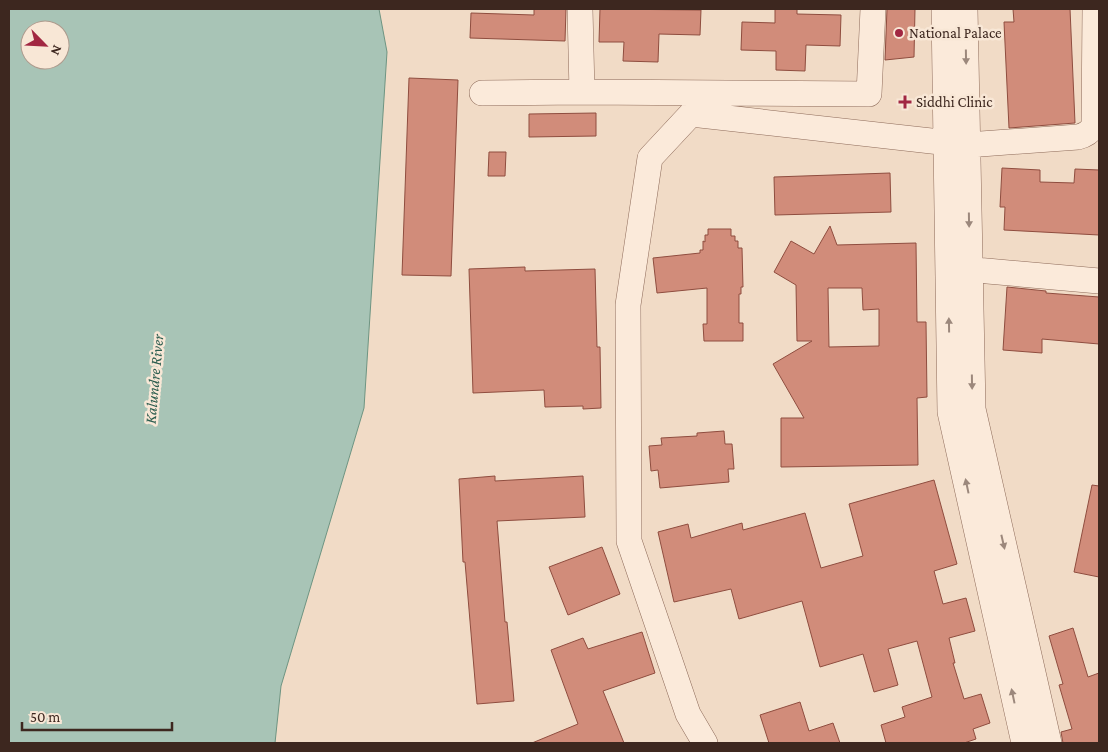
<svg xmlns="http://www.w3.org/2000/svg" width="1108" height="752" viewBox="0 0 1108 752" font-family="'Crimson Pro',serif">
<style>
.water{fill:#a8c4b6;stroke:#6e9482;fill-rule:evenodd}
.building{fill:#d18c7a;stroke:#8f4d3f;fill-rule:evenodd}
.lines{fill:none;stroke-linecap:round;stroke-linejoin:round}
.minor-casing{stroke:#8e6b5a;stroke-width:26}
.minor{stroke:#fbeada;stroke-width:25}
.oneway{fill:#9c887c}
.poi-dot{fill:#a12742;stroke:#f8e7d6;stroke-width:2}
.labels{text-anchor:middle;dominant-baseline:central;stroke-width:5;stroke-linejoin:round;paint-order:stroke}
.poi-label{font-size:15px;fill:#3d271f;stroke:#f8e7d6;text-anchor:start}
.water-label{font-size:16px;font-style:italic;fill:#2d5e50;stroke:#f8e7d6}
</style>
<rect width="100%" height="100%" fill="#f1dbc6"/>
<path class="water" d="M9 9H379L387 52 364 408 281 686 275 743H9ZM30 30H60V60H30Z"/>
<path class="building" d="M534 9H566L565 41 470 38 471 13 534 15Z
M600 9 701 10 700 35 659 34 658 62 623 61 624 42H599Z
M775 9H797V14L841 15 840 46 806 45 805 71 776 70V51L741 50 742 22 775 23Z
M887 9H915L914 57 885 60Z
M1013 9H1070L1075 123 1009 128 1004 22H1014Z
M409 78 458 80 451 276 402 275Z
M596 113V136L529 137V114Z
M489 152H506L505 176H488Z
M1002 168 1040 170V182L1074 183 1075 169 1099 170V235L1004 230 1005 207H1000Z
M890 173 891 212 775 215 774 177Z
M830 226 837 245 916 243 917 322H926L927 397 917 398 918 465 781 467V418H804L773 364 812 341H797L796 285 774 272 791 241 814 254ZM828 288H862L863 310 879 309V346L829 347Z
M708 229H731V236H735V241H738V248H742L743 287H741V294H739V323H743V341H704L703 324H707V288L657 293 653 258 700 253V250H703V241L705 242V235H708Z
M525 267V271L595 269 597 347H600L601 408 583 409V406L545 407 544 390 473 393 469 269Z
M1007 287 1046 291V293L1099 297V344L1042 339V353L1003 350Z
M724 431 725 444H732L734 469H728L729 482 660 488 658 470 651 471 649 446 662 445 661 438 697 436V433Z
M495 476V481L583 476 585 517 497 521 505 622H507L514 701 477 704 465 562H463L459 479Z
M934 480 957 564 934 571 943 604 966 598 975 631 949 638 955 663H953L964 699 981 694 990 723 973 729 976 739 964 743H886L881 725 905 717 902 707 932 697 917 641 888 649 898 685 874 692 863 654 820 667 802 601 739 619 731 589 674 602 658 532 688 524 691 538 742 523 743 530 805 513 821 568 863 556 849 504Z
M1092 485 1099 486V577L1074 572Z
M602 547 620 594 568 615 549 567Z
M1073 628 1088 677 1099 673V743H1063L1061 732 1072 729 1059 685 1063 684 1049 636Z
M642 632 655 673 603 691 624 743H532L578 724 551 650 583 638 588 649Z
M800 702 809 731 833 723 840 743H769L760 715Z"/>
<g class="lines">
<defs>
<path id="minor" d="M580 9 582 92 869 94 873 9
M944 9 950 412 1024 743
M965 9 973 409 1049 743
M482 93 582 92
M953 268 1099 281
M705 743 688 714 629 541 628 305 650 158 691 114 967 145 1078 137C1086 135 1090 132 1094 126L1095 9"/>
</defs>
<use href="#minor" class="minor-casing"/>
<use href="#minor" class="minor"/>
</g>
<defs><path id="oneway-solid" d="M-6-.8H1V-3.2L6.5 0L1 3.2V.8H-6Z" transform="scale(1.25)"/></defs>
<g class="oneway">
<use href="#oneway-solid" transform="translate(966 57) rotate(89)"/>
<use href="#oneway-solid" transform="translate(969 220) rotate(89)"/>
<use href="#oneway-solid" transform="translate(949 325) rotate(-91)"/>
<use href="#oneway-solid" transform="translate(972 382) rotate(89)"/>
<use href="#oneway-solid" transform="translate(967 486) rotate(-102)"/>
<use href="#oneway-solid" transform="translate(1003 542) rotate(77)"/>
<use href="#oneway-solid" transform="translate(1013 696) rotate(-102)"/>
</g>
<g class="poi-dot">
<circle cx="899" cy="33" r="5"/>
<path d="M902.5 94.5h5v5h5v5h-5v5h-5v-5h-5v-5h5z"/>
</g>
<g class="labels">
<g class="poi-label">
<text x="909" y="33">National Palace</text>
<text x="916" y="102">Siddhi Clinic</text>
</g>
<g class="water-label">
<text transform="translate(154 379) rotate(-85)">Kalundre River</text>
</g>
</g>
<rect width="1108" height="752" fill="none" stroke="#3d271f" stroke-width="20"/>
<g transform="translate(45 45) rotate(114)"><circle r="24" fill="#f8e7d6" stroke="#ad9a8d"/>
<path d="M0-4L9 19L0 12L-9 19Z" fill="#a12742"/>
<text y="-8" font-size="14" font-weight="bold" text-anchor="middle" fill="#3d271f">N</text>
</g>
<path d="M22 722v8h150v-8" fill="none" stroke="#3d271f" stroke-width="2.5"/>
<text x="30" y="722" font-size="15" fill="#3d271f" stroke="#f8e7d6" stroke-width="4" paint-order="stroke">50 m</text>
</svg>
